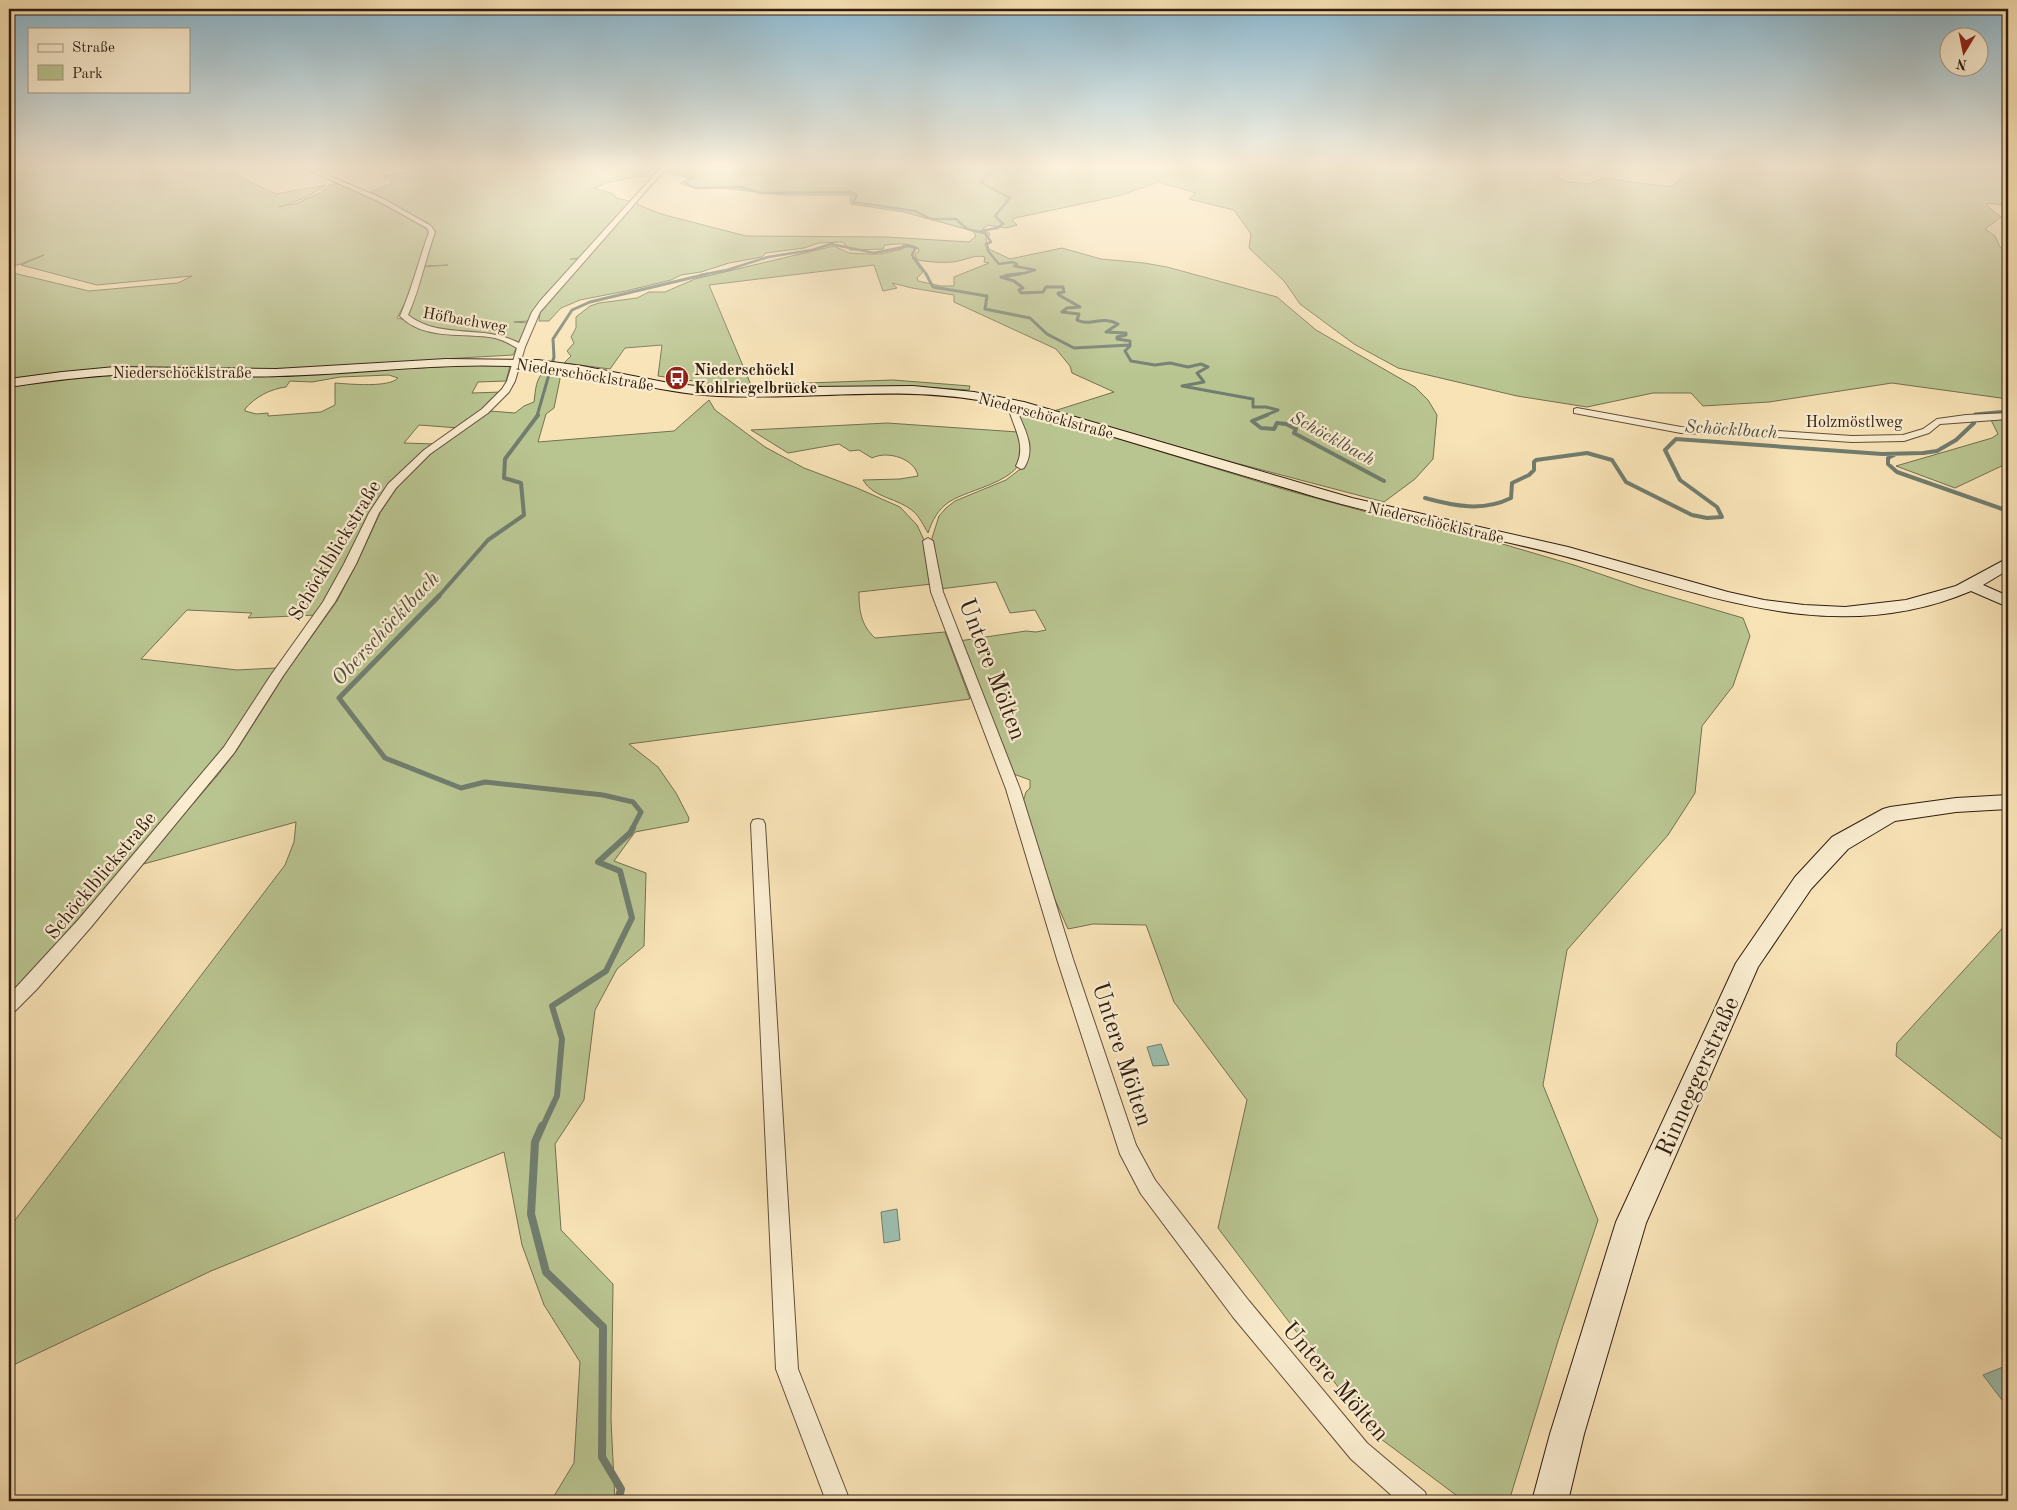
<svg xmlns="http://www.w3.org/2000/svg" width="2017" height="1510" font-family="'Old Standard TT',serif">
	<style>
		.green { fill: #b9c591; stroke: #747050; fill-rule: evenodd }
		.water { fill: #9dbeae; stroke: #717d6f }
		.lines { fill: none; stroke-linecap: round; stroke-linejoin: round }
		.stream-far5 { stroke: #717d6f; stroke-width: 2.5 }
		.stream-far4 { stroke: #717d6f; stroke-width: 3 }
		.stream-far3 { stroke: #717d6f; stroke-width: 4 }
		.stream-far2 { stroke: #717d6f; stroke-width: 5 }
		.stream-far1 { stroke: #717d6f; stroke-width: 6 }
		.stream { stroke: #717d6f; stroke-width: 8 }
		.street-casing { stroke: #624e3a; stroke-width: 2 }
		.secondary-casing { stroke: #301c10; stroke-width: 2 }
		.street { fill: #faedd0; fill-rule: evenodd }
		.secondary { fill: #faedd0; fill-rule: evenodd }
		.labels { text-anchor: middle; stroke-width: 4.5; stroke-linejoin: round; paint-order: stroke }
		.far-street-label { font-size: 16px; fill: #301c10; stroke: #faedd0 }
		.far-poi-label { font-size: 16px; font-weight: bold; fill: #301c10; stroke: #faedd0; text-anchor: start }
		.far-water-label { font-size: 18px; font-style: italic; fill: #514d3f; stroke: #faedd0 }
		.street-label { font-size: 20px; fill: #301c10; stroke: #faedd0 }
		.water-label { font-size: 21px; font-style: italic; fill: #514d3f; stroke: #faedd0 }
		.near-street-label { font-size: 24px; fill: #301c10; stroke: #faedd0 }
	</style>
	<rect width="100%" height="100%" fill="#f8e3b6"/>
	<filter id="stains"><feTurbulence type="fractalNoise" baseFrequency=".004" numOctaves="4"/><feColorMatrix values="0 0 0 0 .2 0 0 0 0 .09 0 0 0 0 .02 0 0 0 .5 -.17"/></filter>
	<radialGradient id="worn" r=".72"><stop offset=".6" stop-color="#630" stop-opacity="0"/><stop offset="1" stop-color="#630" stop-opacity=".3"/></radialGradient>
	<path class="green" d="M9,165H238L240,167L233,169L244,179L276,194L326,185L305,198L279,207L298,203L320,193L329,185L338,183L366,194L417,221L429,232L407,299L397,318L409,321L408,313L423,267L448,265L424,266L436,231L428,223L371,192L392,183V181L383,176L453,165H666L650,176H638L606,183L594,188L614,194L616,198L630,201L579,258L570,259H578L528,321L514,322L528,323L513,355L442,359L439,364L465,363L510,366L506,381L478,382L472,393L502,392L493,402L459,428L419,425L404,443L435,444L405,469L317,615L248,618L252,613L187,610L141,659L237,670L276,668L223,751L163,822L9,998V272L89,291L178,283L192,276L97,285L21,265L44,255L18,265H9ZM389,375L398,378C389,388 349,384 335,383V405L321,412L268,416V413L256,414L245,411V409C255,397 270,389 286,387L290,381L312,382L340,377Z
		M697,165H1539L1532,167L1568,182L1580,183L1589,184L1603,178L1670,187L1687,175L1696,165H2008V206L1988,203L1987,206L2001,217L1985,229L1995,236L2000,247L2008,252V255H2006L2008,258V399L1892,383L1769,402L1703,406L1691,393H1653L1587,407L1517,396L1398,368L1354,344L1300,304L1284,281L1249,248L1251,234L1234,210L1189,199L1196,193L1159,182L1118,196L1015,218L1012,220L1017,225L1006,228L988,225L983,229L990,234L986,240L989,249L1010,259L1062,248L1101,259L1144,263L1167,267L1277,297L1316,330L1415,387L1428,400L1437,415L1433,459L1415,479L1384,502L1232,462L1054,411L1114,392L1072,373L1070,366L1056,349L954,302V295L912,288L892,283L897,288L883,291L874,265L709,285L751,385L893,380L970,386L969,390L905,386L742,388L658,376L662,345L625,348L610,369L564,363L571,356L567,351L574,343L571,337L576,328V317L590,306L599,303L637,298L649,292H665L695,279L834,246L849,253L868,254H880L903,249V245L916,247L912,253L913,259L923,272L917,278L918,281L941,286H954V277L989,263L984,262L985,257C974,254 964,261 953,262C941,263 929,262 917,260L915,254L918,252L919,249C910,242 895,244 885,245L883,249L850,250L842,242L819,243L804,248L766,253L762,257L729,263L701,272L681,275L671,280L626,291L580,300L561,308L549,321H539L540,313L636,202L639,205L661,214L746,236L887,237L969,242L976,236L973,231L904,212L851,204L850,200L852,195H784L722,188H694L680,183L688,179L687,177L664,174L670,168Z
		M546,369L564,371L561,374L554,408L546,414L538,442L674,431L709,400L715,410L765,447L804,468L857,488L900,507L917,525L924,540L932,584L859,592C859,611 861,625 875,638L945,632L970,699L629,744L658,767L676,793L689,818L688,822L635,832L614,861L646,873L644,946L617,969L595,1010L584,1100L555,1144L561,1230L613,1284L611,1420L615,1501H551L574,1463L580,1362L544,1305L522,1245L504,1152L211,1271L9,1367V1228L285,865L294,842L296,822L140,865L217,776L237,750L285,674L337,601L357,563L380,513L398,486L432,453L490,411L515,413L524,406L534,402C536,388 535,380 546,369Z
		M1024,410L1286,490L1400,521L1506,545L1574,565L1641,588L1743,618L1750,636L1733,686L1702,726L1695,793L1668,835L1567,950L1543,1085L1598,1220L1558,1341L1509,1501H1464L1373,1433L1218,1228L1247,1100L1174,1002L1146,925L1093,924L1068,929L1045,877L1023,802L1026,792L1030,788V780L1011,773L959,641L1026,631L1036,632L1046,630L1035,610L1010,613L996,582L940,589L932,538L939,516L946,508L955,501L1006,480L1023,467L1017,418L1018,411Z
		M2008,418V463L1955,488L1896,466L1992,438L1998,434L1991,420Z
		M887,423L1018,432C1019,437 1023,445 1023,451C1023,482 970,488 949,502C938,509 932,521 928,533C924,526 919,516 913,511C898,498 873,498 863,480L900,479L918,476C915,459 888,450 872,458L859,450L850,451L839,444L788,453L751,430Z
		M2008,922V1144L1896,1056L1897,1043Z"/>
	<path class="water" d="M1161,1044L1169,1065L1153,1066L1147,1047Z
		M897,1209L900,1240L884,1243L881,1212Z
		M2008,1365V1408L1983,1375Z"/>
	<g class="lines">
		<path class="stream-far5" d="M615,165L622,167L649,166L694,177L684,182L696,188L741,187L761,193L851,192L857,195L853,202L915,211L931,219H956C969,232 968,229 985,233L991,242L986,244L988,251L999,264L1013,262L1017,264L1014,266L1035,270L1025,273L1006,275
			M981,231L997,228L1003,224L995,216L1010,198L980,182L996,170L998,165
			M701,275L727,270L768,257L812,250L831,244L874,253L908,246L916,248L912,255L927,275"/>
		<path class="stream-far4" d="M926,274L933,287L987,296L985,309L1030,318L1047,334L1074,348L1130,345
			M1020,274L1001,277L1014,281L1023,288L1019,290L1021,293L1043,292L1046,287H1063L1064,292L1058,293L1059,295L1080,307L1067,308L1062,312L1079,314L1077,320C1090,327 1101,315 1118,324L1106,332L1126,333V335L1117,337V339L1130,341V345
			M1130,346L1125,351L1131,361L1155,365L1170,363L1188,367L1201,364L1208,367L1197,373L1204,382L1182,386L1253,399V407H1266L1278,410L1264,416
			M537,416L554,357L553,339L572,310L590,302L707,274
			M1975,416V414L2008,411"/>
		<path class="stream-far3" d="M1267,415L1252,421L1261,428L1274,429L1277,423L1286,424L1296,429L1294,433L1384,481
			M1894,455L1888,458V464L1897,472L2008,511
			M1425,498C1454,506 1483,512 1511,498L1512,483L1529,475L1534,470V462L1536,460L1587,453L1612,460L1626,482L1692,515L1707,518L1722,517L1717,507L1680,480L1665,450L1676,439L1882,454L1923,453L1937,451L1956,440L1974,423L1975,415
			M438,597L488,540L524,515L521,483L504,478L505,459L538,415"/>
		<path class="stream-far2" d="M439,596L339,698L385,758L461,788L485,782L603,795L633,802L641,812L632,829"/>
		<path class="stream-far1" d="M542,1128L557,1096L562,1039L552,1006L606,971L632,918L620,871L598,862L630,833L633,828"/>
		<path class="stream" d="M542,1126L535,1142L531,1214L546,1272L603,1327L602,1457L621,1489L618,1501"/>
		<g class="street-casing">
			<path id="street" d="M297,165H304L384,199L431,226L435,232C425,260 420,288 408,315C440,340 484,324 519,343L532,312L540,301L656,173L666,165H672L660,175L540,312L525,347L515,381L509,392L488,413L430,454L396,488L379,513L356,564L335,602L283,676L234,753L91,927L37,989L15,1011L9,1013V995L79,919L224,747L271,675L323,602L344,564L369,513L388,484L424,450L482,409L502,389L507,381L517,348C510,344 503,340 495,338C464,332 424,341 400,316C412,289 419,260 429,232L427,228L380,202Z
				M1019,402L1023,405L1018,413C1026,432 1036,449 1024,468L1021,469L1016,466C1026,447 1016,432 1010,413L1016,403Z
				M1577,408L1681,427L1748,429L1852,436L1903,435L1923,429L1937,419L1966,415L2008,413V419L1940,424L1929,433L1904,441L1852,442L1748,435L1681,433L1574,413V409Z
				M928,538L933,541L943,592L1020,789L1073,959L1136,1145L1155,1180L1249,1301L1367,1443L1425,1492L1428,1501H1398L1351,1459L1233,1317L1141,1194L1120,1154L1057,959L1006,789L931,592L923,541Z
				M758,819L763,820L765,824L798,1369L850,1501H826L776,1369L751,824L753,820Z"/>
		</g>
		<g class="secondary-casing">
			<path id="secondary" d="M446,359L538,360L582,366L669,383L714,388L913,386L974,392L1024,402L1352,498L1568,547L1728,592L1764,600L1804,605L1845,607L1906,600L1956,586L2008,558V570L1983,585L2008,596V607L1971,591C1830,651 1697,590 1560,555C1479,534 1396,520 1316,497C1249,477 1181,457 1114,437C1069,424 1024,408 978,400C892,386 805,400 718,396C658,393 600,373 539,368C452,360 366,374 279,376C235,378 192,374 148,374C101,374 55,380 9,387V379L62,372L115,367L276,369Z
				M2008,795V809L1956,812L1895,821L1848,849L1811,889L1758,967L1646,1223L1584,1434L1568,1501H1532L1550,1434L1616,1222L1736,963L1795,877L1832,837L1883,809L1890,807L1956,798Z"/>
		</g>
		<use href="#street" class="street"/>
		<use href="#secondary" class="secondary"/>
	</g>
	<linearGradient id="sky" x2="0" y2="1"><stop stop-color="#8ab8d1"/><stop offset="0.44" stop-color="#fcf2de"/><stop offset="1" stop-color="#fcf2de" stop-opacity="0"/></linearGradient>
	<rect width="2017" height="376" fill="url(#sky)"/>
	<defs>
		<g id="bus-disc" transform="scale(1.25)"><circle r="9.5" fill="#8f2418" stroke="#faedd0"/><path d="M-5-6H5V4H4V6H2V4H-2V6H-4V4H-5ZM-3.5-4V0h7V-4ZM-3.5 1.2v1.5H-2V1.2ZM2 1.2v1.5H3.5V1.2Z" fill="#fff"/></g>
	</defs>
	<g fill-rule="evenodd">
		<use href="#bus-disc" x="677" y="378"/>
	</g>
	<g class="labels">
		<g class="far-street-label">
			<text transform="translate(465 319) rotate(10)" y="6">Höfbachweg</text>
			<text x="182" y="378">Niederschöcklstraße</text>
			<text transform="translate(585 374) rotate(9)" y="6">Niederschöcklstraße</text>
			<text transform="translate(1046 415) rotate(15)" y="6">Niederschöcklstraße</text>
			<text x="1854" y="427">Holzmöstlweg</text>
			<text transform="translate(1436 522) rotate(13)" y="6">Niederschöcklstraße</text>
		</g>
		<g class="far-poi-label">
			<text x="694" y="375">Niederschöckl<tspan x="694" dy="18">Kohlriegelbrücke</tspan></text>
		</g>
		<g class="far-water-label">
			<text transform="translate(1731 429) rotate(4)" y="6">Schöcklbach</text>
			<text transform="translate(1333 438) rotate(29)" y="6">Schöcklbach</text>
		</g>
		<g class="street-label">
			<text transform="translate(334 550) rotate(-59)" y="7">Schöcklblickstraße</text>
			<text transform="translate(100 875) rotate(-50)" y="7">Schöcklblickstraße</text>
		</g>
		<g class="water-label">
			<text transform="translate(385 628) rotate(-47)" y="7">Oberschöcklbach</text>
		</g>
		<g class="near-street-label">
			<text transform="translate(993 669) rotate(69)" y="8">Untere Mölten</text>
			<text transform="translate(1123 1054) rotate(72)" y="8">Untere Mölten</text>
			<text transform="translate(1697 1076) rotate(-66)" y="8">Rinneggerstraße</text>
			<text transform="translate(1336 1381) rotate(49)" y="8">Untere Mölten</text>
		</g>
	</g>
	<rect width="2017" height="1510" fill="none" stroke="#f8e3b6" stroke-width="30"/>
	<rect x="10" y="10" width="1997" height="1490" fill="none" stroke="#301c10" stroke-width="2.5"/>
	<rect x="15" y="15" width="1987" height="1480" fill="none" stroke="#301c10"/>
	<rect x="28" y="28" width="162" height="65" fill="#faedd0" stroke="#a99983"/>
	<rect x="38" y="44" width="25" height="8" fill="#faedd0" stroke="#a99983"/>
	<text x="72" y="52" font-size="15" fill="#301c10">Straße</text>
	<rect x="38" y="65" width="25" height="15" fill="#b9c591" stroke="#a99983"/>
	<text x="72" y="78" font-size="15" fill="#301c10">Park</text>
	<g transform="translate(1964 52) rotate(190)"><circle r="24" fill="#faedd0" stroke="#a99983"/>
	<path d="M0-4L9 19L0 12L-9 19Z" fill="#8f2418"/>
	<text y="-8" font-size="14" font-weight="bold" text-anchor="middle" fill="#301c10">N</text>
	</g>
	<rect width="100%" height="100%" filter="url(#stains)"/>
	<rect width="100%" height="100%" fill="url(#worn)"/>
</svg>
